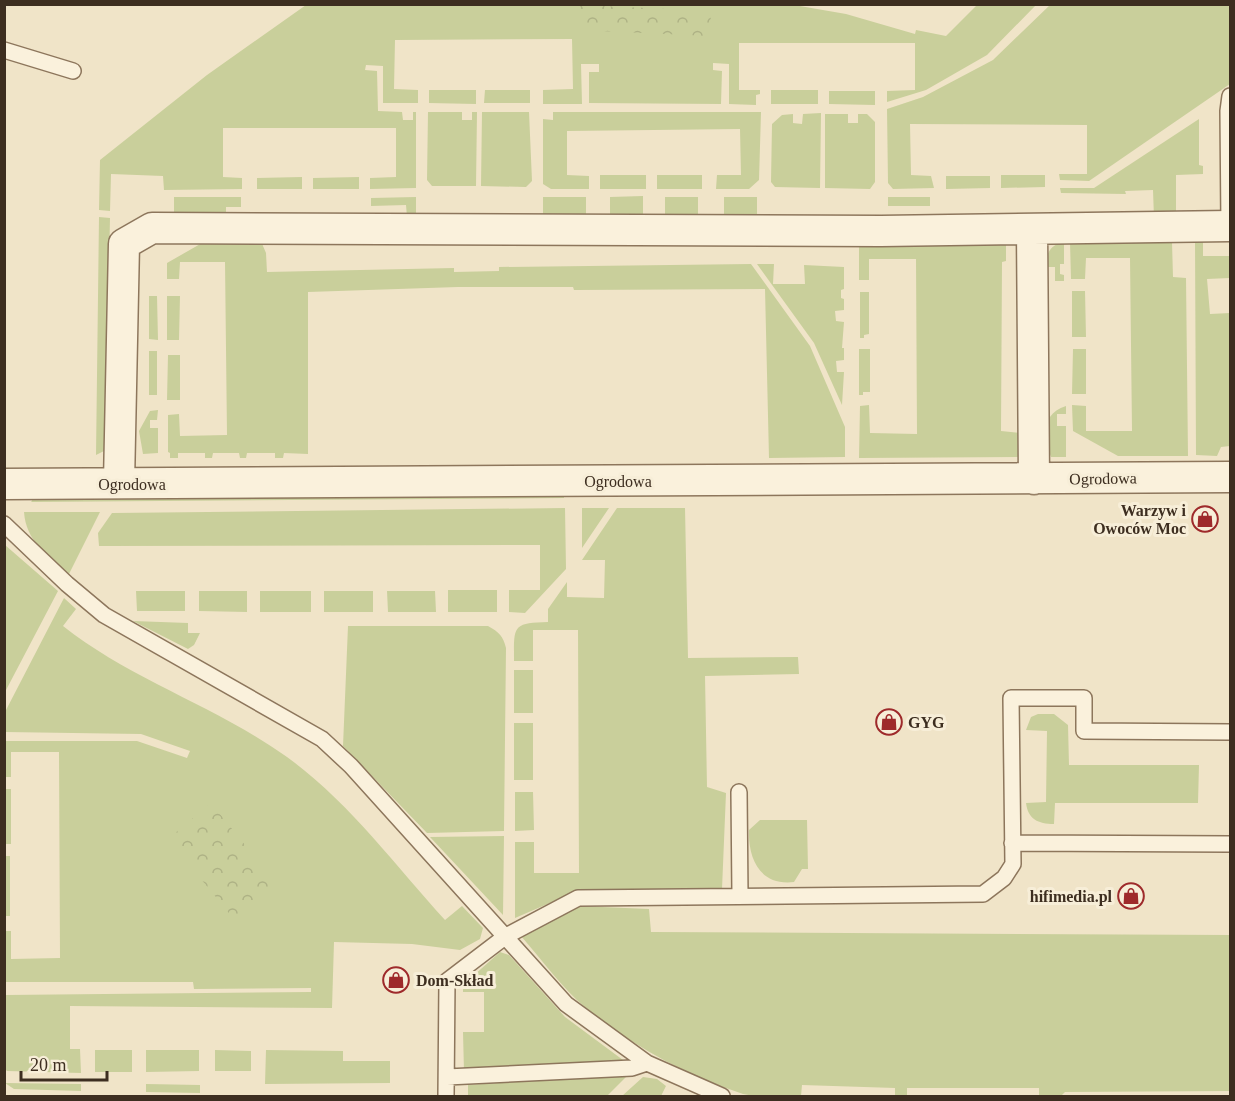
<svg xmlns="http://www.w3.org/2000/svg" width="1235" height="1101" font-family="'Times New Roman',serif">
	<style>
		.grass { fill: #c9cf9b }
		.forest { fill: url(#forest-crowns) }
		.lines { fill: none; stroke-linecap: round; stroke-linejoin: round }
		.lane-casing { stroke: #8d765c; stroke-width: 18 }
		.street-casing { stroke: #8d765c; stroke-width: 33 }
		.lane { stroke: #faf1dc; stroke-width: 15 }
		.street { stroke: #faf1dc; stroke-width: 30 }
		.labels { text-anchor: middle; stroke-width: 6; stroke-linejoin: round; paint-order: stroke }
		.street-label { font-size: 16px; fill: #3d2e20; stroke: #f7eed8 }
		.poi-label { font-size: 16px; font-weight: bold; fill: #3d2e20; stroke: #f7eed8; text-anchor: end }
	</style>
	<defs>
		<pattern id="forest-crowns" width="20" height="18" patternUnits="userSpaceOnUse" patternTransform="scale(1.5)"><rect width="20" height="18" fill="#c9cf9b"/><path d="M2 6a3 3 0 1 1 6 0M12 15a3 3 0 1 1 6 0" fill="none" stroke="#aeb285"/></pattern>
	</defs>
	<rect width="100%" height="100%" fill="#f0e4c8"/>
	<path class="grass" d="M1051,4L1230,5V84L1089,181L1060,180L1059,174H1087V125L910,124L911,175L931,176L934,188L893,189L888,183L887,109L923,97L993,60Z
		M306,5H794L846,14L915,34L916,30L946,36L977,5H1036L987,55L926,90L887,102V91L915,90V43H739V90H760V94L756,95V105L729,104V64L713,63V70L722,71L721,104L589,103V72H599V64H581L582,104H543V90L573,89L572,39L395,40L394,89L418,90V103H383V66L366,65L365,70L377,71L378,111L402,112L403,120H413V112H416V188L370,189V178L396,177V128H223V177L242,178V189L164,190L163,176L111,174L110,211L99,210L100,160L207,75Z
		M429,90H476V104L429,103Z
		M485,90H530V103H484Z
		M771,90H818V104H771Z
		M829,91H875V105L829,104Z
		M428,112H462V120H472V112H477L476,186H432L427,180Z
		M482,112H529L532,181L526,187L481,186Z
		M553,112H761L759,180L749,189H716L717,175H741L740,129L567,131V175L589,176V189H551L543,184V119L553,120Z
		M821,113L820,188L775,187L771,182L772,124L782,115L793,114V123L802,124L803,114Z
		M825,114H848V123H858V114H867L875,122V182L870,189L825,188Z
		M1199,119V165L1203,166V174L1176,175V218H1154L1153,190L1125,191L1126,194L1061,193L1060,188H1094Z
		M600,175H646V189H600Z
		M657,175H702V189H657Z
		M1001,175H1045V187L1001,188Z
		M946,176H990V188L946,189Z
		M302,177V189H257V178Z
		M359,177V189H313V178Z
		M643,196V215H610V197Z
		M174,197H241V207H226V219L174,218Z
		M416,197V218L407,217L406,205L371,206V198Z
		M543,197H586V215H543Z
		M665,197H698V215H665Z
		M724,197H757V215H724Z
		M888,197H930V206H888Z
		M99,217L110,218L105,445L104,451L96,455Z
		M260,239L266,253L267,272L454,268V272L499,271V267L751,264L810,346L845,427V457L769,458L765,289L574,290L573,287H458L308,292V454L284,453L283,458H275V453H247L246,458H240L239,453H213L212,458H205V453H178V458H170V453L168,452V415L179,414L180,436L227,435L225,262H180L179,279H167V263L202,243Z
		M1195,240H1203V256H1230V278L1207,279L1210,314L1230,313V446L1221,447L1217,456L1196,455Z
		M1064,242V264H1060V274L1064,275V281H1055V267H1047L1045,262C1049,250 1051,245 1064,242Z
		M1070,242H1172L1173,277L1186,278L1188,456H1118L1073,431L1072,405L1086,406V431H1132L1130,258H1086L1085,279H1071Z
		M859,244H1006V261L1002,262L1001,431L1020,433L1021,457L859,458L860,406L869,405L870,433L917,434L916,259H869V280H859Z
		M757,264H774L773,284H805L804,265L844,267V289L841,290V298L844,299V310L835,311L836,321L844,322L842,348H844V360L836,361L837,372H844L842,405L814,343Z
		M1072,291H1085L1086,337H1072Z
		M860,292H869V334L864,335V338H860Z
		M149,296H157L158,340L149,339Z
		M167,296H180L179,340H167Z
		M859,349H870V392H863V395H859Z
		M1073,349H1086V394H1072Z
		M149,351H157V395H149Z
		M168,355H180V400H167Z
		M1066,406V414H1057V426H1066V457H1051C1043,436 1041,414 1066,406Z
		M158,410L157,420H150V428H158V453L143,454L139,431L150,411Z
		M564,493V498L31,502L34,497Z
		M565,508L566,569L525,613L509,612V590H540V545L99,546L98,533L112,513Z
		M582,508H609L582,548Z
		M617,508H685L688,658L798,657L799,674L705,676L707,787L726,793L722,889L658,895L573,893L515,918V842H534V873H579L578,630H533V661H514C514,626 512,623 548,622V609L567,582V597L604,598L605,560H582Z
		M24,512H100L69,574C47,555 26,541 24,512Z
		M5,545L58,591L5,692Z
		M448,590H497V612H448Z
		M136,591H185V611H137Z
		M199,591H247V612L199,611Z
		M260,591H311V612H260Z
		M324,591H373V612H324Z
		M387,591H435L436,612H388Z
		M64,598L76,609L63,626C131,680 216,706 287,757C348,801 395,865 445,920L462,906L483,928L480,939L460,950L412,944L334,942L332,1008L70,1006V1049H80L81,1073L7,1071L5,1069V995L311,992V988L194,989L193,982H5V931H11V959L60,958L59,752H11V777H5V741H137L187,758L190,751L141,734L5,732V712Z
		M133,621L188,623V633H200L194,645L188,649Z
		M348,626H488C499,632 503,636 506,648L504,831L427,833L343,746Z
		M514,670H533V713H514Z
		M1038,714H1054L1068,725L1069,765H1199L1198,803H1055L1054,824C1038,824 1028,819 1026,803L1046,802L1047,731L1026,730L1031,717Z
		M514,723H533V780H514Z
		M5,789H11V844H5Z
		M515,792H533L534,830L515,831Z
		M760,820H807L808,869H802L794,882C760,886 748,859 749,830Z
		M504,836L503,915L430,837Z
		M5,856H10V916H5Z
		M578,906L649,909L651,932L1230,935V1091L1065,1092L1061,1096H1039V1088H907V1096H895V1088L802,1085L801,1096H754L743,1094C686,1075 632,1046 586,1008C562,988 542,960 521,936Z
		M500,952L509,955L565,1017L627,1063L464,1072L463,1032H484V992H463V985Z
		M95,1050H132V1072H95Z
		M146,1050H199V1071L146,1072Z
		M215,1050L251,1051V1071H215Z
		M266,1050L343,1051V1061H390V1083L265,1084Z
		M629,1074L607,1096H468V1085Z
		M643,1077L657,1079L666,1086L661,1096H622Z
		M5,1083L81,1084V1091L14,1089Z
		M146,1084L200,1085V1093L146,1092Z"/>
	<path class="forest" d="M580,5L711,11L710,36L578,30Z
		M211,803L276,883L233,918L168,839Z"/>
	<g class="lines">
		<g class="lane-casing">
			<path id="lane" d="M4,50L73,71
				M1229,226L1228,111L1230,96
				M4,524L67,584L104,615L322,739L351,766L566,1004L647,1063L722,1096
				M739,792L740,896
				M1012,843L1230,844
				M447,1077L632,1068L647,1063
				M446,1096L447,981L506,936L578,898L983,894L1004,878L1013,864L1011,698H1084V731L1230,732"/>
		</g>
		<g class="street-casing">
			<path id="street" d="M1032,230L1034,479
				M119,483L124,244L152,228L881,231L1230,226
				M4,484L1230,477"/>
		</g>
		<use href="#lane" class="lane"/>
		<use href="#street" class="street"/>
	</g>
	<defs>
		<g id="shop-ring" transform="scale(1.35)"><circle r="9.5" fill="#f7eed8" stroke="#9e2a2b" stroke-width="1.5"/><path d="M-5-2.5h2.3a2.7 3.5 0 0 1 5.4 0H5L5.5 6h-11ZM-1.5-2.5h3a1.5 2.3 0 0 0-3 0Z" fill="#9e2a2b"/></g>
	</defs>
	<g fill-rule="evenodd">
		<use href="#shop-ring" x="1205" y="519"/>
		<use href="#shop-ring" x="889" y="722"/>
		<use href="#shop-ring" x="1131" y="896"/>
		<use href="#shop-ring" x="396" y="980"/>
	</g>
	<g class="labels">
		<g class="street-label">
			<text transform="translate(1103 478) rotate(-1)" y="6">Ogrodowa</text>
			<text x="618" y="487">Ogrodowa</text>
			<text x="132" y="490">Ogrodowa</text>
		</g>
		<g class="poi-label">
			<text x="1186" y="516">Warzyw i<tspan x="1186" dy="18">Owoców Moc</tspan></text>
			<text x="908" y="728" text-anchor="start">GYG</text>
			<text x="1112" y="902">hifimedia.pl</text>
			<text x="416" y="986" text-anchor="start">Dom-Skład</text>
		</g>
	</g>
	<rect width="1235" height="1101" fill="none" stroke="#3d2e20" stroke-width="12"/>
	<path d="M21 1071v9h86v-9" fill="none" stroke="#3d2e20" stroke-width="3"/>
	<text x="30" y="1071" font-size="18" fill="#3d2e20" stroke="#f7eed8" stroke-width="4.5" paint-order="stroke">20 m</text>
</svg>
